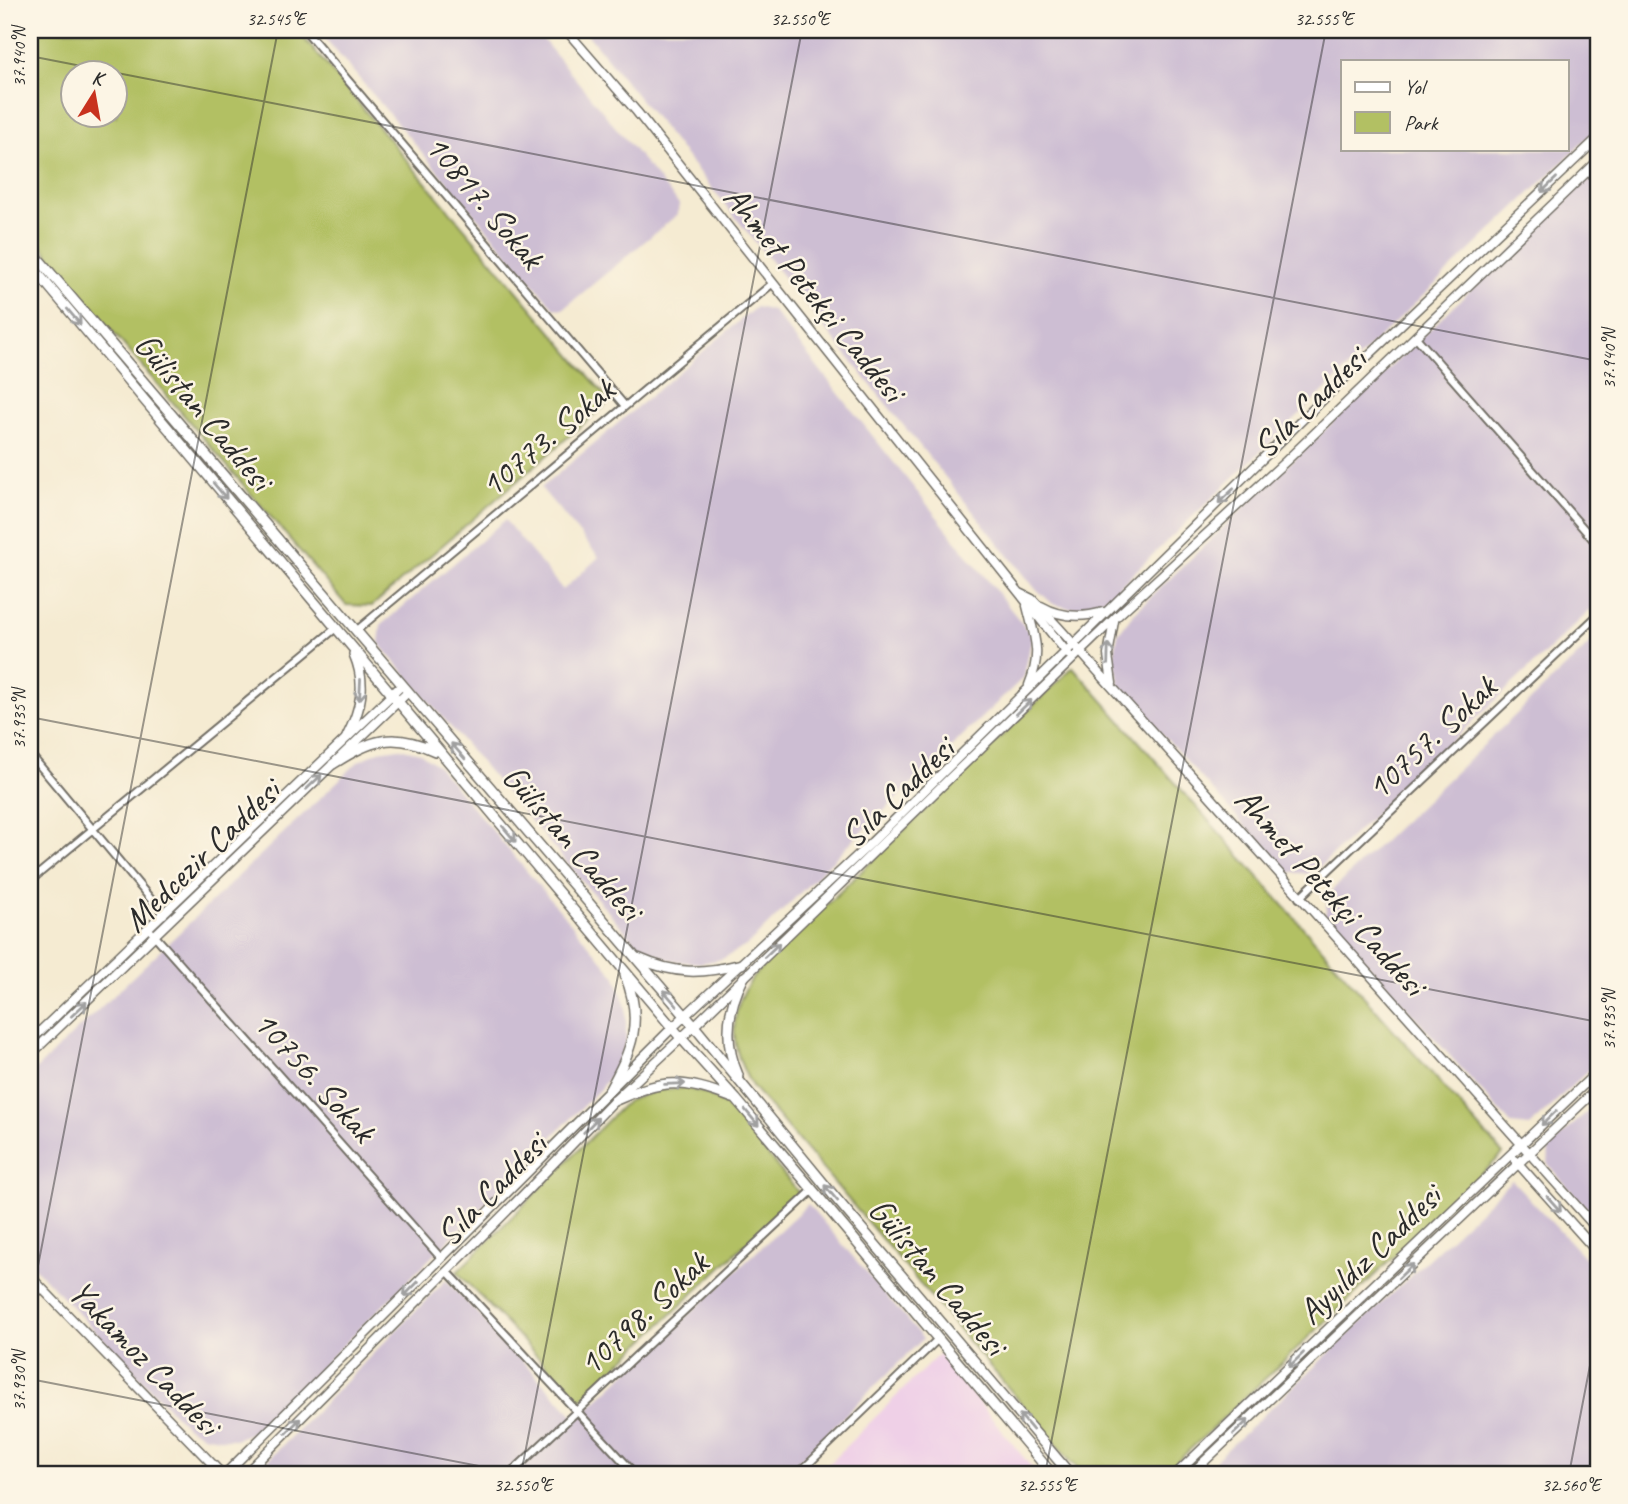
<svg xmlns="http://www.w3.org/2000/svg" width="1628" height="1504" font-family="Caveat,sans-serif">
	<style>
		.built { fill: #efd0e7 }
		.industrial { fill: #cdbed3; fill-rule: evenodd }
		.green { fill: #b2c063; stroke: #6e7647; stroke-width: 2; fill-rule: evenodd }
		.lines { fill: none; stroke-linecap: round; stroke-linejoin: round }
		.minor-casing { stroke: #726e65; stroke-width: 10 }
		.tertiary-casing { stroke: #726e65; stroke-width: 11 }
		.secondary-casing { stroke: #726e65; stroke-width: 12 }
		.minor { stroke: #fff; stroke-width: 6 }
		.tertiary { stroke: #fff; stroke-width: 8 }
		.secondary { stroke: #fff; stroke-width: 9 }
		.oneway { stroke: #a0a0a0 }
		.ticks { fill: none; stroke: #2b2b2b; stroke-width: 2; stroke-opacity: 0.45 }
		.labels { text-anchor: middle; stroke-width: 5; stroke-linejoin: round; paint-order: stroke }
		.street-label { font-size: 35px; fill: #2b2b2b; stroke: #fcf5e5 }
		.neatline { fill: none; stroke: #2b2b2b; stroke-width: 2.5 }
		.ticks-label { font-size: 18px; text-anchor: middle; fill: #2b2b2b }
	</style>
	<rect width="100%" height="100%" fill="#fcf5e5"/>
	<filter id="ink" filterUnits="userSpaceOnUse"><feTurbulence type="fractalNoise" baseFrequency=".0143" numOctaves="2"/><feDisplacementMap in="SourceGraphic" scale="14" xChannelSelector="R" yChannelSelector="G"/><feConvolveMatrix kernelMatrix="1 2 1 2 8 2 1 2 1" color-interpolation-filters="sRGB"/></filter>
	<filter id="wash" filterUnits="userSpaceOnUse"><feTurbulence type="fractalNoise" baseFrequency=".00686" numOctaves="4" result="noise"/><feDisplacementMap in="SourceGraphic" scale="28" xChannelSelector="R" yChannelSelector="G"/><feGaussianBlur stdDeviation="1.57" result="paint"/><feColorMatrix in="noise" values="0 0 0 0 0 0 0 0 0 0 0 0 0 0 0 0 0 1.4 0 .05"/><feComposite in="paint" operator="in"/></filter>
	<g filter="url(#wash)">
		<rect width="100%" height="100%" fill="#f5ebd2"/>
		<path class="built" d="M939,1353L1037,1474H818L939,1354Z"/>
		<path class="industrial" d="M318,30H535L679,204L678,214L563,309L554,308Z
			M584,30H1598V128L1115,591L1098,603L1079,608H1069L1053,604L1034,587ZM1567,61V149H1343V61Z
			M1598,168V603L1312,874L1286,872L1120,687L1114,656L1118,634L1132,615Z
			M756,307L773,311L1032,636L1024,677L846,847L759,934L746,946L722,959L701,963L682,962L662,958L635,943L379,643L381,625L505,520L563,590L599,557L541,488Z
			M1598,636V1061L1530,1126L1511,1124L1325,916L1328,894Z
			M399,748L420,753L437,765L616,977L626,1007V1042L616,1067L600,1089L269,1419L253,1432L235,1439H224L203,1435L186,1426L30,1263V1075L359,761L379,751Z
			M1598,1101V1221L1548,1165L1549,1148Z
			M1512,1180L1598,1272V1474H1201Z
			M808,1204L923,1339L785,1474H254L446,1280L577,1419Z"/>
		<path class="green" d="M30,30H297L610,401L372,606L346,605L64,275L30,230ZM74,74H116V116H74Z
			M1073,667L1503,1154L1164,1474H1085L1072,1463L752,1086C728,1046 727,1008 758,971Z
			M684,1088L704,1093L726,1105L799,1193L580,1401L457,1272L627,1101L658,1090Z"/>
	</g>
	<g filter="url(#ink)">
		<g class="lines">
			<g class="minor-casing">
				<path id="minor" d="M305,30L625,406
					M1416,337L1598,545
					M356,631L773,283
					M30,754L164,915
					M30,881L336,628
					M1299,898L1598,615
					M148,928L441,1258
					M447,1271L635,1474
					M510,1474L812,1191
					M798,1474L937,1340"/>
			</g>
			<g class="tertiary-casing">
				<path id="tertiary" d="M566,30L637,112L1068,654
					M1020,593L1032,599L1059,628C1239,828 1419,1029 1598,1230
					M1027,606C1035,638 1042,654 1029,685
					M1041,606C1060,617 1082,618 1103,612
					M1112,683L1108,655L1114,621
					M30,1041L402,685
					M30,1055L408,692
					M1515,1160L1598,1253
					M30,1276L222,1474
					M225,1474L673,1027L872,842L1353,370L1598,138
					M245,1474L523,1195L614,1101L694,1026L1114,619L1286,461L1598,161
					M1176,1474L1598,1071
					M1191,1474L1598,1088"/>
			</g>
			<g class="secondary-casing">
				<path id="secondary" d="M30,249L694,1026L834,1196L1070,1474
					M30,264L681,1038L736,1099L1052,1474
					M347,737C361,709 367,684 354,654
					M333,764C371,740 392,731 435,751
					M638,958C676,975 702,974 742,964
					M738,1075C723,1041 727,1009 744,977
					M609,1091C632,1049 644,1022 625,975
					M614,1101C665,1078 681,1079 733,1098"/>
			</g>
			<use href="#minor" class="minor"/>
			<use href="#tertiary" class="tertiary"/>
			<use href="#secondary" class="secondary"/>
		</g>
		<defs><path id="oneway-shaft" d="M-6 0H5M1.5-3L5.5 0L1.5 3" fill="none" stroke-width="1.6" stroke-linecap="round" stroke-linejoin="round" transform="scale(1.75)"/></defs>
		<g class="oneway">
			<use href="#oneway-shaft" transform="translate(1549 185) rotate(136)"/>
			<use href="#oneway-shaft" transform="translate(74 317) rotate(50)"/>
			<use href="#oneway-shaft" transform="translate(220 491) rotate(50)"/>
			<use href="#oneway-shaft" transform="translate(1226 496) rotate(137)"/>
			<use href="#oneway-shaft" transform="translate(1108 654) rotate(-88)"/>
			<use href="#oneway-shaft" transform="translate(360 690) rotate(93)"/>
			<use href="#oneway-shaft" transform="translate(1024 707) rotate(-44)"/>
			<use href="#oneway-shaft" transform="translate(458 751) rotate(-131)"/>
			<use href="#oneway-shaft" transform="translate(314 782) rotate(-44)"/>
			<use href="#oneway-shaft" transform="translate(509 834) rotate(50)"/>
			<use href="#oneway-shaft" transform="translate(772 950) rotate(-44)"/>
			<use href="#oneway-shaft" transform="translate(670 998) rotate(-131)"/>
			<use href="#oneway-shaft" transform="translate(79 1009) rotate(-43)"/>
			<use href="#oneway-shaft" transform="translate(675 1084) rotate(-2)"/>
			<use href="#oneway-shaft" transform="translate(752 1118) rotate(50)"/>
			<use href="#oneway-shaft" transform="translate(1549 1118) rotate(136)"/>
			<use href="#oneway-shaft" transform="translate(591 1125) rotate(-46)"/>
			<use href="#oneway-shaft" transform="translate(831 1193) rotate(-130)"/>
			<use href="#oneway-shaft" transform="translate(1554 1204) rotate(48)"/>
			<use href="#oneway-shaft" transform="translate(1406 1271) rotate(-44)"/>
			<use href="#oneway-shaft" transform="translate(411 1289) rotate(135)"/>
			<use href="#oneway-shaft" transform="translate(1296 1360) rotate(136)"/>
			<use href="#oneway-shaft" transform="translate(1026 1422) rotate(-130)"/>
			<use href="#oneway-shaft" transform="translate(293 1426) rotate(-45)"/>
			<use href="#oneway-shaft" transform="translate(1241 1427) rotate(-44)"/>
		</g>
	</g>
	<path class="ticks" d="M30,56L1598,361M30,717L1598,1022M30,1307L278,30M30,1379L520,1474M521,1474L802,30M1045,1474L1326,30M1569,1474L1598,1324"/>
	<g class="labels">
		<g class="street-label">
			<text transform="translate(485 201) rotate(50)" y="12">10817. Sokak</text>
			<text transform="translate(815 293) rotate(51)" y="12">Ahmet Petekçi Caddesi</text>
			<text transform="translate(1309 402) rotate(-44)" y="12">Sıla Caddesi</text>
			<text transform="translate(204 411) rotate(50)" y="12">Gülistan Caddesi</text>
			<text transform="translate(547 437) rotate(-40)" y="12">10773. Sokak</text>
			<text transform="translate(1431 737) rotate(-43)" y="12">10757. Sokak</text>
			<text transform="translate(897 792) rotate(-44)" y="12">Sıla Caddesi</text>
			<text transform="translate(573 842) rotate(49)" y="12">Gülistan Caddesi</text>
			<text transform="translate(201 855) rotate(-44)" y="12">Medcezir Caddesi</text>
			<text transform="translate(1331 891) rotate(48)" y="12">Ahmet Petekçi Caddesi</text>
			<text transform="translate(315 1076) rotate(48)" y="12">10756. Sokak</text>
			<text transform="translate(491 1189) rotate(-46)" y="12">Sıla Caddesi</text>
			<text transform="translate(1369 1254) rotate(-44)" y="12">Ayyıldız Caddesi</text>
			<text transform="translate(938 1276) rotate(50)" y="12">Gülistan Caddesi</text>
			<text transform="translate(643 1313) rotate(-43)" y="12">10798. Sokak</text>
			<text transform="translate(145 1357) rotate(46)" y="12">Yakamoz Caddesi</text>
		</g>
	</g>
	<rect width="1628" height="1504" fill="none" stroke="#fcf5e5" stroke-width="77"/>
	<rect x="1341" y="60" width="228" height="91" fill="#fcf5e5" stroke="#a8a49b" stroke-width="2"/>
	<rect x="1355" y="82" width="35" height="10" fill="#ffffff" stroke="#a8a49b" stroke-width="2"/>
	<text x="1404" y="94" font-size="21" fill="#2b2b2b">Yol</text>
	<rect x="1355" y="112" width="35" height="21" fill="#b2c063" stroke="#a8a49b" stroke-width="2"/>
	<text x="1404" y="130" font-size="21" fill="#2b2b2b">Park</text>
	<g transform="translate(94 94) rotate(11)"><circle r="33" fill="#fcf5e5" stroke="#a8a49b" stroke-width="2"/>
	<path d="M0-5L12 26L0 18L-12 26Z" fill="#c8321e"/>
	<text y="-10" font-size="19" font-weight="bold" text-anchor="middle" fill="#2b2b2b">K</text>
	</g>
	<rect x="38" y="38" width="1552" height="1428" class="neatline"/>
	<g class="ticks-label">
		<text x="276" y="25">32.545°E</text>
		<text x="800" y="25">32.550°E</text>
		<text x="1324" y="25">32.555°E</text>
		<text transform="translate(19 57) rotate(-90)" y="6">37.940°N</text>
		<text transform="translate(1609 359) rotate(-90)" y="6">37.940°N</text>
		<text transform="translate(19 719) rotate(-90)" y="6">37.935°N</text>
		<text transform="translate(1609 1020) rotate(-90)" y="6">37.935°N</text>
		<text transform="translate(19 1381) rotate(-90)" y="6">37.930°N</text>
		<text x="523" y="1491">32.550°E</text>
		<text x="1047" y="1491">32.555°E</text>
		<text x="1571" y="1491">32.560°E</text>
	</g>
</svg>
